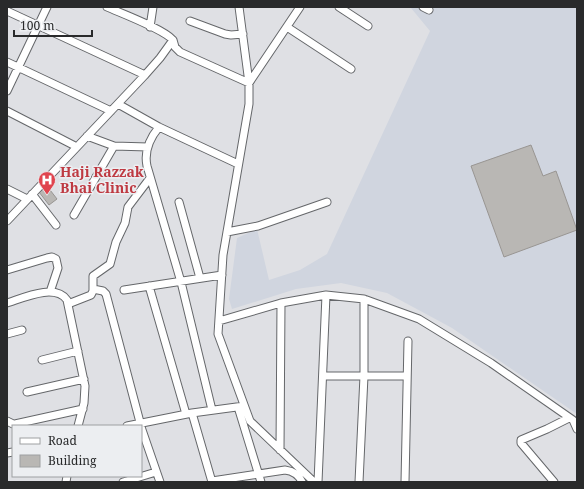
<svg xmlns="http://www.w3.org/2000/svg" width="584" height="489" font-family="'Noto Serif',serif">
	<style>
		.built { fill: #d0d5df }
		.building { fill: #b9b7b4; stroke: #989592 }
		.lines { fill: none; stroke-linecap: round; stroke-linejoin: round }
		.minor-casing { stroke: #65676a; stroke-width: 9 }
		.minor { stroke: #fff; stroke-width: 7 }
		.labels { text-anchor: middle; stroke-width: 3; stroke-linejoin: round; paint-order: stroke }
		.health-label { font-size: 14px; font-weight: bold; fill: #be3a42; stroke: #eceef1; text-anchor: start }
	</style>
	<rect width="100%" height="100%" fill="#dfe0e4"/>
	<path class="built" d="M412,7H577V414L452,328L387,293L341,283L296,289L232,309L229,299L237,238L257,229L269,280L300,270L327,254L430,31L411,8Z"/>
	<path class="building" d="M531,145L543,176L556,171L577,230L504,257L471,166Z
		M47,186L57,199L49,205L39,192Z"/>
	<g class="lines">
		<g class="minor-casing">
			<path id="minor" d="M239,7L249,83V104L223,255L218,334L250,421L314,482
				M339,7L368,26
				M423,7L429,10
				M7,11L145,75
				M190,21L225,34L231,35L243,34
				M150,27L153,7
				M287,27L351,69
				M173,40L175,47L180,52L249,83L300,7
				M7,62L111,111
				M7,91L47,7
				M118,104L159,127L238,164
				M7,111L77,147
				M159,127C150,138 144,152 147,166L181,282L212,410
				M87,136L114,146L148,147
				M7,189L27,199
				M32,194L56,225
				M179,202L200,278
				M74,215L114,146
				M7,221L145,75L160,58L173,40C163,29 123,14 107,7
				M227,232L258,226L327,202
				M7,270L47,258L52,257L56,259L58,268L50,292
				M149,286L186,414
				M93,289L103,291L106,294L141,426
				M124,290L222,275
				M7,303C23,298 55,283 67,300L85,386L84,403L78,426
				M68,304L91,295L93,291V276L110,264L116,242L125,223L128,207L150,178
				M219,321L281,303L326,295L364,299L419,319L491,363L573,420L577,429
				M7,334L22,330
				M42,360L78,351
				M323,376H407
				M27,392L84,379
				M238,407L261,482
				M192,413L212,482
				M7,421L13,424H15L83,409
				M127,426L192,413L244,406
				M141,427L160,482
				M280,450L281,303
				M7,453L13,452
				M212,481L285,470C293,471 299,475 302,482
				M66,482L67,476
				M123,482L156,472
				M318,482L326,295
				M359,482L364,376V299
				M405,482L408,341
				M554,482L521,443V440L547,429L569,418"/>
		</g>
		<use href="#minor" class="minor"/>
	</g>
	<defs>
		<g id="hospital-pin" transform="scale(0.9)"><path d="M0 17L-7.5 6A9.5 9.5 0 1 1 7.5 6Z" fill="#e0444e" stroke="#eceef1"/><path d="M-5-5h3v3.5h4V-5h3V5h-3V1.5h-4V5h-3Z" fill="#fff"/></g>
	</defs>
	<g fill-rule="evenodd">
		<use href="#hospital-pin" x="47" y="180"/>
	</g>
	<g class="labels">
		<g class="health-label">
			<text x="60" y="177">Haji Razzak<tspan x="60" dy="16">Bhai Clinic</tspan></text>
		</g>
	</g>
	<rect width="584" height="489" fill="none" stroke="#292a2b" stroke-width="16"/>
	<rect x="12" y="425" width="130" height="52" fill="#eceef1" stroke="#9ea0a2"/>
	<rect x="20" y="438" width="20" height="6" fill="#ffffff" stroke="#9ea0a2"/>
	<text x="48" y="445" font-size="12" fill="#292a2b">Road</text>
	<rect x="20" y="455" width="20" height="12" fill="#b9b7b4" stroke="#9ea0a2"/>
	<text x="48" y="465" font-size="12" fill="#292a2b">Building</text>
	<path d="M14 30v6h78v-6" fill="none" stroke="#292a2b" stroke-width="2"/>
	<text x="20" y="30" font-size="12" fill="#292a2b" stroke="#eceef1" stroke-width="3" paint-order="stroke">100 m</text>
</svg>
